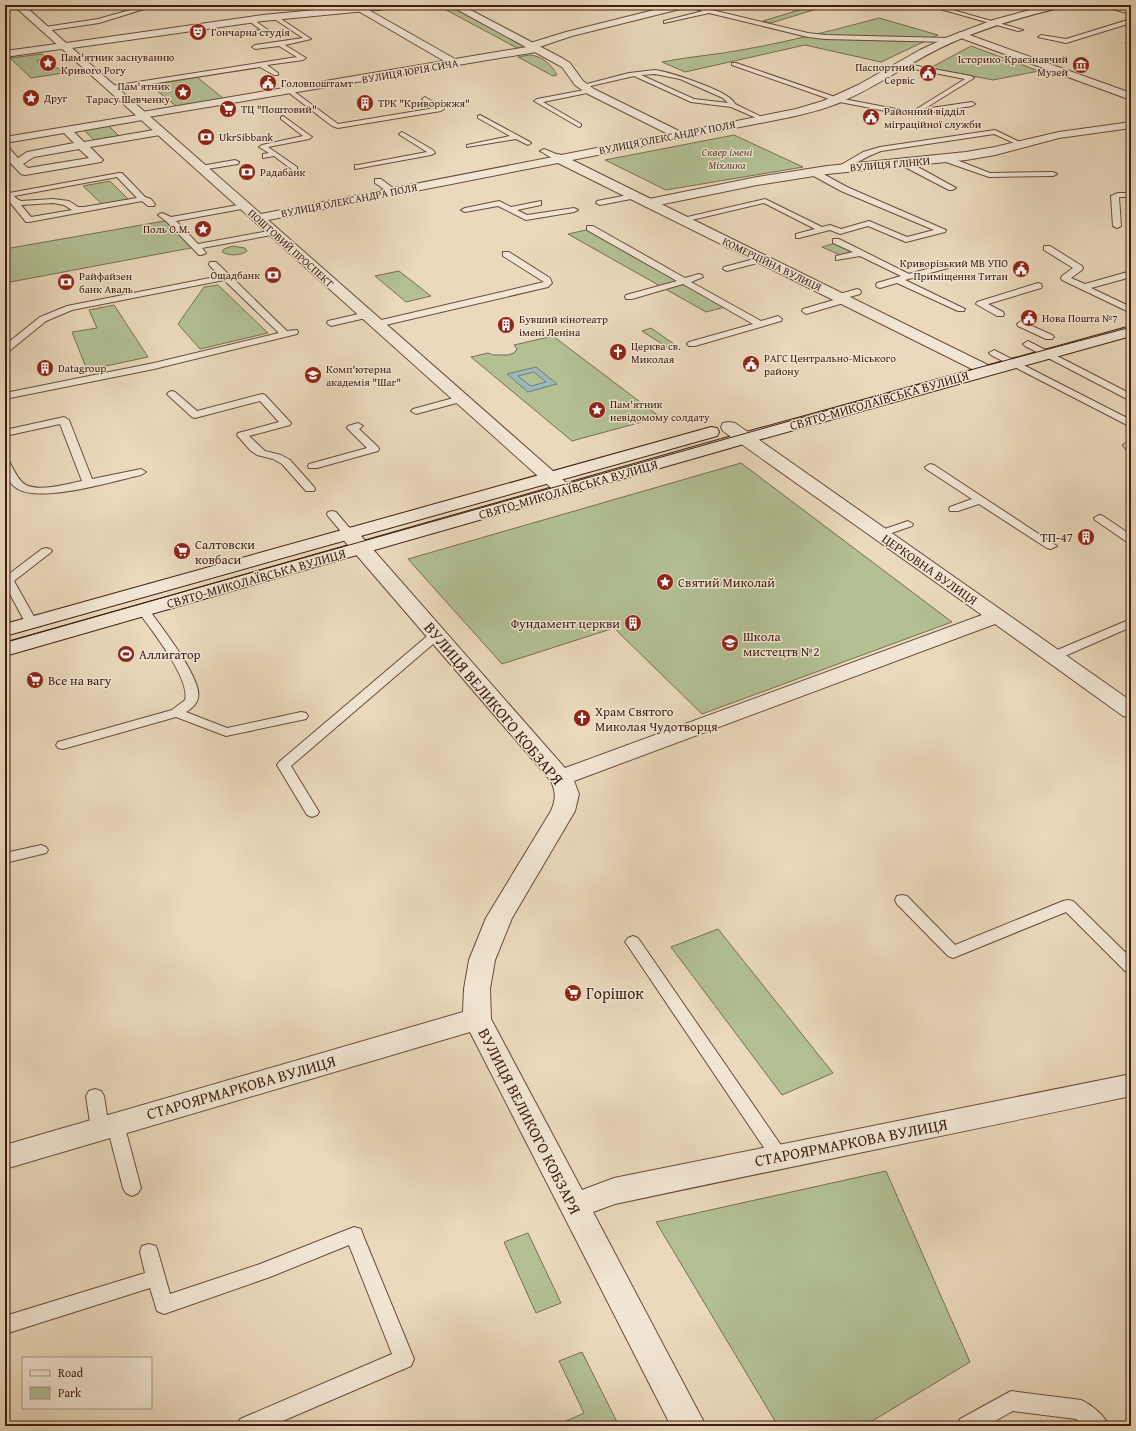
<svg xmlns="http://www.w3.org/2000/svg" width="1136" height="1431" font-family="'Gentium Book Plus',serif">
	<style>
		.green { fill: #b2c094; stroke: #796e52 }
		.water { fill: #99b9b7; stroke: #757b74; fill-rule: evenodd }
		.lines { fill: none; stroke-linecap: round; stroke-linejoin: round }
		.service-casing { stroke: #6a4c3b; stroke-width: 2 }
		.pedestrian-casing { stroke: #6a4c3b; stroke-width: 2 }
		.minor-casing { stroke: #6a4c3b; stroke-width: 2 }
		.tertiary-casing { stroke: #6a4c3b; stroke-width: 2 }
		.secondary-casing { stroke: #401d10; stroke-width: 2 }
		.service { fill: #f1e6d3; fill-rule: evenodd }
		.pedestrian { fill: #f1e6d3; fill-rule: evenodd }
		.minor { fill: #f1e6d3; fill-rule: evenodd }
		.tertiary { fill: #f1e6d3; fill-rule: evenodd }
		.secondary { fill: #f1e6d3; fill-rule: evenodd }
		.tram { stroke: #401d10; stroke-width: 1 }
		.labels { text-anchor: middle; stroke-width: 3; stroke-linejoin: round; paint-order: stroke }
		.far-poi-label { font-size: 11px; fill: #401d10; stroke: #f1e6d3; text-anchor: start }
		.far-street-label { font-size: 11px; fill: #401d10; stroke: #f1e6d3 }
		.far-park-label { font-size: 11px; font-style: italic; fill: #5c4631; stroke: #f1e6d3 }
		.street-label { font-size: 13px; fill: #401d10; stroke: #f1e6d3 }
		.poi-label { font-size: 13px; fill: #401d10; stroke: #f1e6d3; text-anchor: start }
		.near-street-label { font-size: 16px; fill: #401d10; stroke: #f1e6d3 }
		.near-poi-label { font-size: 16px; fill: #401d10; stroke: #f1e6d3; text-anchor: start }
	</style>
	<rect width="100%" height="100%" fill="#ead9bc"/>
	<filter id="stains"><feTurbulence type="fractalNoise" baseFrequency=".005" numOctaves="4"/><feColorMatrix values="0 0 0 0 .2 0 0 0 0 .09 0 0 0 0 .02 0 0 0 .5 -.17"/></filter>
	<radialGradient id="worn" r=".72"><stop offset=".6" stop-color="#630" stop-opacity="0"/><stop offset="1" stop-color="#630" stop-opacity=".3"/></radialGradient>
	<path class="green" d="M437,5H448L526,47L517,48Z
		M812,6L820,8L771,23L763,21Z
		M879,18L938,35L881,62L805,45L685,72L662,62C682,58 702,56 723,53C775,45 827,32 879,18Z
		M971,46L1039,71L993,80L930,68Z
		M42,54L46,57L37,61C41,69 50,68 58,68L63,73L31,78L10,58Z
		M529,55C541,55 552,65 557,75L553,76L518,57Z
		M197,77L224,99L176,106L150,85Z
		M109,126L119,136L94,140L84,130Z
		M734,135L803,167L666,190L605,160Z
		M110,181L129,200L103,205L83,186Z
		M170,220L196,247L5,283V249Z
		M586,230L725,307L706,312L568,234Z
		M835,243L853,252L840,255L822,247Z
		M233,246L245,248L247,251C241,256 230,256 222,252L224,249Z
		M399,271L431,296L406,302L375,276Z
		M218,285L268,333L200,349L178,324L204,287Z
		M114,305L148,357L87,370L72,332L97,328L89,310Z
		M651,328L677,346L668,348L642,331Z
		M553,336L660,417L572,441L471,357L488,353L493,355H508L514,353L517,349L514,345Z
		M741,463L952,622L702,714L614,628L502,664L408,559Z
		M718,929L833,1073L782,1095L671,947Z
		M886,1171L970,1362L864,1426H778L656,1222Z
		M528,1233L561,1303L536,1313L504,1242Z
		M582,1352L619,1426H555L584,1413L559,1361Z"/>
	<path class="water" d="M536,367L557,384L528,392L507,374ZM534,372L546,382L531,386L518,376Z"/>
	<g class="lines">
		<g class="service-casing">
			<path id="service" d="M148,5H157L99,23L45,31L42,29L45,27L98,19Z
				M681,5H691L808,33L825,35L949,38L952,40L949,42L825,39L808,37L709,13L664,23V21L703,11Z
				M926,5H935L1023,30L1018,31Z
				M1097,5H1107L1131,10V14Z
				M275,15L311,39L285,45L306,58L303,60L267,65L278,73V75H274L260,67L112,90L109,88L112,86L297,57L279,46L255,49L252,47L255,45L303,38L273,18V16Z
				M251,18L268,30V32L236,36V34L261,30L249,21L248,20Z
				M1131,19V23L1066,43L1038,37L1041,35L1066,39Z
				M1129,41L1131,42V46L1126,43Z
				M732,63H736L838,98L901,110H915L965,79L899,66V64L901,63L971,76L974,78L924,109L972,102L975,104L972,106L918,114H901L835,101L732,65Z
				M655,70C669,72 731,91 735,104L766,119L761,120L731,107L691,102L634,76L582,88L579,86L629,73ZM655,74L680,79L723,98L728,103L694,99L641,75Z
				M590,89L592,90V92L543,102L581,124V126L579,127L534,101L537,99Z
				M288,90H292L338,124L435,108L423,100L422,99L425,97L444,109L441,111L338,128L332,126L288,92Z
				M480,115L530,142L531,143L528,145L516,139L467,147V145L510,136L478,118V116Z
				M283,116L312,137L309,139L268,147L297,167V171H294L274,156L263,158V154L269,153L259,147L262,145L303,136L281,119V117Z
				M995,130L1026,145L1021,146L994,134L881,151L869,156L841,171H835L834,169L863,152L880,147Z
				M402,132L433,150L435,153L431,155L355,169V165H358L427,152L400,135L399,134Z
				M544,149L561,156L562,158L561,160H555L542,152L540,151Z
				M943,157H949L990,173L1053,172L1057,174L1053,176L989,177L943,161Z
				M235,160L239,162L238,164L201,170L197,168L201,166Z
				M901,161H907L956,188L952,190H949L901,165Z
				M810,170H816L847,187L946,230L945,232L906,242L868,226L840,234L830,230L799,238H796V234L815,229L764,203L683,222L679,220L683,218L765,199L822,227L830,225L841,229L869,221L907,237L934,230L841,191L810,174Z
				M119,173H122L145,197L151,199L155,204L154,206H148L142,201L29,222H26L5,196V192L9,193ZM117,177L137,198L84,207H78L69,201L53,199L21,201L17,199L14,196ZM53,203L64,205L72,210L31,217L21,205Z
				M375,179H381L397,191L393,193H390L375,183Z
				M1118,193H1131V197H1119L1121,226L1117,228L1113,226L1111,196Z
				M633,194L637,196L636,198L600,205L596,203L597,201Z
				M499,201L511,207L541,201V205L517,210L527,215L574,208L578,210L574,212L526,220L498,206L465,212L461,210L465,208Z
				M244,204L248,206L247,208L176,221L198,244L274,230H277V234L202,248L206,253L202,255H199L167,222L158,215L162,213L171,217Z
				M587,226H593L685,278L699,274L702,275L703,277L691,282L761,321L778,316L782,319L781,321L695,346H689L687,344L689,342L753,324L683,284L632,299H626L625,297L626,295L677,281L587,230Z
				M833,239H839L909,274L945,264H948L949,266L948,268L905,280L965,309L964,311H958L897,283L880,288L877,287L876,285L877,283L901,276L860,256L836,260V256L853,252L833,243Z
				M1044,246H1050L1082,266L1083,268L1082,270L1071,278L1085,284L1131,271V277L1091,288L1131,307V313L1062,280L1061,278L1062,276L1073,268L1044,250Z
				M503,252H509L550,278L552,283L548,287L377,327L373,324L377,321L544,282L503,256Z
				M762,257L766,259L765,261L727,271L723,269L724,267Z
				M210,262H216L287,331L297,330L298,332L297,334L154,369L5,399V393L154,363L279,333L224,280L72,310L46,321L8,352L5,353V345L40,317L67,306L220,276L210,266L209,264Z
				M1038,283L1041,284L1042,286L1041,288L988,304L1003,312L1004,314L1003,316H997L976,304L977,302Z
				M857,289L860,290L861,292L860,294L846,298L848,300L847,302L806,314L802,311L803,309L837,299L835,297L836,295Z
				M367,312L370,313L371,315L370,317L331,326L327,323L328,321Z
				M1021,321L1052,335L1054,337L1052,339H1046L1018,326L1017,324Z
				M1028,341L1131,394V401L1025,346L1023,344Z
				M994,350L1131,420V427L991,355L989,353Z
				M172,391L175,392L197,411L262,394L265,395L291,423L290,425L249,436L265,451L281,455L290,460L314,487L315,489L314,491H306L282,464L273,459L257,455L250,450L237,435L238,433L279,422L260,401L195,418L192,417L169,396L167,394L169,392Z
				M461,396L464,397L466,399L464,401L416,414L411,411L413,409Z
				M64,417L69,420L92,479L141,469L146,472L141,475C114,481 41,503 18,489C7,483 5,471 5,460L9,461C13,468 16,476 22,482C33,494 67,484 82,481L60,424L5,436V430Z
				M358,423L363,426L359,429L378,447L379,449L378,451L317,468H309L308,466L309,464L367,448L347,428L348,426Z
				M1131,440V452L1127,451L1123,445Z
				M930,464L934,465L1057,546L1051,549L1047,548L979,504L958,511H950L949,509L950,507L972,499L926,469L925,467Z
				M332,511L336,512L352,531L354,533L352,535H344L328,516L327,514L328,512Z
				M1099,515L1103,516L1131,535V543L1127,542L1095,520L1094,518Z
				M908,521L913,524L912,526L880,537L874,534L876,532Z
				M46,548L50,549L52,551L50,553L14,581L37,622L35,625H27L25,622L5,585V577L42,549Z
				M143,606L147,607C159,624 203,679 198,698C197,704 191,709 186,712L227,728L301,712L306,713L308,716L306,719L226,736L176,717L63,749L58,748L56,745L58,742L172,710L185,700C191,679 150,628 137,610L139,607Z
				M1131,619V627L1058,659H1050L1048,656L1050,653Z
				M436,631L440,632L442,635L440,638L291,766L319,812L317,815L312,817L307,815L277,765L279,762L432,632Z
				M41,845L46,847L48,850L46,853L5,863V853Z
				M902,895L907,896L955,945L1063,901L1068,900L1073,901L1131,958V973L1125,971L1066,912L958,956L953,958L948,956L897,904L895,900L897,896Z
				M633,936L638,938L785,1151L788,1156L785,1161L779,1163L773,1161L628,946L625,942L628,938Z
				M95,1089L101,1091L104,1096L108,1122L109,1119L115,1117L121,1119L124,1124L141,1188L138,1193L132,1196L126,1193L123,1188L108,1130L106,1134L100,1136L94,1134L91,1129L86,1096L89,1091Z
				M354,1227L361,1229L363,1235L414,1359L411,1366L271,1426H237L240,1419L392,1354L349,1245L270,1277L164,1314L157,1311L150,1288L5,1334V1316L145,1273L140,1252L142,1246L149,1244L156,1246L158,1252L170,1294L260,1264Z
				M1011,1391L1081,1400C1092,1405 1104,1415 1109,1426H1084L1076,1419L1013,1411L986,1426H957L960,1419Z"/>
		</g>
		<g class="pedestrian-casing">
			<path id="pedestrian" d="M144,114L149,117L148,119L74,132L84,142L160,129L165,132L160,135L90,147L103,160L101,162L25,175L21,174L5,157V147L9,148L18,158L27,152L74,143L64,133L5,143V137ZM79,149L89,158L28,168L23,164L34,157Z"/>
		</g>
		<g class="minor-casing">
			<path id="minor" d="M348,5H360L455,59L527,47V44L566,32L674,5H690L688,7L572,36L539,47L541,49L536,52L142,118L138,117L136,115L138,113L142,112L444,61Z
				M961,32L1131,93V100L958,37L956,35L958,33Z
				M64,43L69,46L68,48L5,57V51Z
				M1131,122V128L1059,138L995,155L966,160L827,174L757,185L649,207L644,206L643,203L644,200L649,199L757,177L827,166L966,152L995,147L1059,132Z
				M729,422L735,423L1131,701V718L1123,716L995,624L574,781L579,794L575,811L512,918L495,960L490,989L491,1019L582,1190L614,1178L1131,1074V1096C959,1133 787,1167 615,1204L593,1212L706,1426H671L470,1032L5,1169V1145L463,1012L464,989L469,960L486,918L551,811C556,799 556,792 551,781L341,537L339,533L341,529L348,527L355,529L565,768L982,615L723,431L721,427L723,423Z"/>
		</g>
		<g class="tertiary-casing">
			<path id="tertiary" d="M13,5H24L66,43L263,15L367,5H401L396,8L263,21L72,48L261,214L553,157L558,154L561,155L668,134L586,93L575,85L562,67L449,5H461L562,58L570,63L583,81L594,89L681,132L796,109L823,101L858,85L920,50L948,37L993,20L1041,7L1048,5H1065L1063,7C1021,17 979,29 940,48C906,65 876,87 841,102C823,110 804,114 786,118L572,160L992,367L994,370L992,373L986,375L980,373L558,163L268,220L570,486L573,490L570,494L564,495L558,494Z"/>
		</g>
		<g class="secondary-casing">
			<path id="secondary" d="M1131,326V336L751,442L5,656V643L739,434Z
				M711,427L717,428L719,432L717,436L5,636V624Z"/>
		</g>
		<use href="#service" class="service"/>
		<use href="#pedestrian" class="pedestrian"/>
		<use href="#minor" class="minor"/>
		<use href="#tertiary" class="tertiary"/>
		<use href="#secondary" class="secondary"/>
		<path class="tram" d="M5,642L981,367L1131,327"/>
	</g>
	<defs>
		<g id="theatre-disc" transform="scale(0.9)"><circle r="9.5" fill="#8f2418" stroke="#f1e6d3"/><path d="M-5-5.5Q0-4 5-5.5V0Q5 5 0 6Q-5 5-5 0ZM-3.3-2.5H-1v1.5H-3.3ZM1-2.5H3.3v1.5H1ZM-2.8 1Q0 5.5 2.8 1Z" fill="#fff"/></g>
		<g id="sight-disc" transform="scale(0.9)"><circle r="9.5" fill="#8f2418" stroke="#f1e6d3"/><path d="M0-6L1.8-2.2L6-1.7L2.9 1.2L3.7 5.4L0 3.3L-3.7 5.4L-2.9 1.2L-6-1.7L-1.8-2.2Z" fill="#fff"/></g>
		<g id="museum-disc" transform="scale(0.9)"><circle r="9.5" fill="#8f2418" stroke="#f1e6d3"/><path d="M0-6L6-3V-2H-6V-3ZM-5-1h2V3h-2ZM-1-1h2V3h-2ZM3-1h2V3H3ZM-6 4H6V6H-6Z" fill="#fff"/></g>
		<g id="civic-disc" transform="scale(0.9)"><circle r="9.5" fill="#8f2418" stroke="#f1e6d3"/><path d="M-.6-6.5H3V-4.5H.6V-3L4-1V1h2V6H-6V1h2V-1L-.6-3ZM-1.2 2.5V6h2.4V2.5Z" fill="#fff"/></g>
		<g id="building-disc" transform="scale(0.9)"><circle r="9.5" fill="#8f2418" stroke="#f1e6d3"/><path d="M-4-6H4V6H1V3H-1V6H-4ZM-2.5-4.3h1.7v1.8h-1.7ZM.8-4.3h1.7v1.8H.8ZM-2.5-1h1.7V.8h-1.7ZM.8-1h1.7V.8H.8Z" fill="#fff"/></g>
		<g id="supermarket-disc" transform="scale(0.9)"><circle r="9.5" fill="#8f2418" stroke="#f1e6d3"/><path d="M-6-5.5h2.5l.6 2H6L4.5 2H-2.5L-4.4-4H-6ZM-1.5 3.2a1.3 1.3 0 1 0 .1 0ZM3 3.2a1.3 1.3 0 1 0 .1 0Z" fill="#fff"/></g>
		<g id="bank-disc" transform="scale(0.9)"><circle r="9.5" fill="#8f2418" stroke="#f1e6d3"/><path d="M-6-4H6V4H-6ZM0-2.3a2.3 2.3 0 1 0 0 4.6a2.3 2.3 0 1 0 0-4.6Z" fill="#fff"/></g>
		<g id="church-disc" transform="scale(0.9)"><circle r="9.5" fill="#8f2418" stroke="#f1e6d3"/><path d="M-1.2-6h2.4v3.5h3.3v2.4h-3.3V6h-2.4V-.1h-3.3v-2.4h3.3Z" fill="#fff"/></g>
		<g id="school-disc" transform="scale(0.9)"><circle r="9.5" fill="#8f2418" stroke="#f1e6d3"/><path d="M0-5L7-2L0 1L-7-2ZM-4 1L0 2.5L4 1V4Q0 6-4 4Z" fill="#fff"/></g>
		<g id="stadium-disc" transform="scale(0.9)"><circle r="9.5" fill="#8f2418" stroke="#f1e6d3"/><path d="M0-5a6.5 5 0 1 0 0 10a6.5 5 0 1 0 0-10ZM-3.5-1.8h7v3.6h-7Z" fill="#fff"/></g>
	</defs>
	<g fill-rule="evenodd">
		<use href="#theatre-disc" x="198" y="32"/>
		<use href="#sight-disc" x="48" y="63"/>
		<use href="#museum-disc" x="1081" y="65"/>
		<use href="#civic-disc" x="928" y="73"/>
		<use href="#civic-disc" x="268" y="83"/>
		<use href="#sight-disc" x="183" y="92"/>
		<use href="#sight-disc" x="31" y="98"/>
		<use href="#building-disc" x="365" y="103"/>
		<use href="#supermarket-disc" x="228" y="109"/>
		<use href="#civic-disc" x="871" y="117"/>
		<use href="#bank-disc" x="206" y="137"/>
		<use href="#bank-disc" x="247" y="172"/>
		<use href="#sight-disc" x="203" y="229"/>
		<use href="#civic-disc" x="1021" y="269"/>
		<use href="#bank-disc" x="273" y="275"/>
		<use href="#bank-disc" x="66" y="282"/>
		<use href="#civic-disc" x="1029" y="318"/>
		<use href="#building-disc" x="506" y="325"/>
		<use href="#church-disc" x="618" y="352"/>
		<use href="#civic-disc" x="751" y="364"/>
		<use href="#building-disc" x="45" y="368"/>
		<use href="#school-disc" x="313" y="375"/>
		<use href="#sight-disc" x="597" y="410"/>
		<use href="#building-disc" x="1086" y="537"/>
		<use href="#supermarket-disc" x="182" y="551"/>
		<use href="#sight-disc" x="665" y="582"/>
		<use href="#building-disc" x="633" y="623"/>
		<use href="#school-disc" x="730" y="643"/>
		<use href="#stadium-disc" x="126" y="654"/>
		<use href="#supermarket-disc" x="35" y="680"/>
		<use href="#church-disc" x="582" y="718"/>
		<use href="#supermarket-disc" x="573" y="993"/>
	</g>
	<g class="labels">
		<g class="far-poi-label">
			<text x="211" y="36">Гончарна студія</text>
			<text x="61" y="61">Пам'ятник заснуванню<tspan x="61" dy="13">Кривого Рогу</tspan></text>
			<text x="1068" y="63" text-anchor="end">Історико-Краєзнавчий<tspan x="1068" dy="13">Музей</tspan></text>
			<text x="915" y="71" text-anchor="end">Паспортний<tspan x="915" dy="13">Сервіс</tspan></text>
			<text x="281" y="87">Головпоштамт</text>
			<text x="170" y="90" text-anchor="end">Пам'ятник<tspan x="170" dy="13">Тарасу Шевченку</tspan></text>
			<text x="44" y="102">Друг</text>
			<text x="378" y="107">ТРК "Криворіжжя"</text>
			<text x="241" y="113">ТЦ "Поштовий"</text>
			<text x="884" y="115">Районний вiддiл<tspan x="884" dy="13">мiграцiйної служби</tspan></text>
			<text x="219" y="141">UkrSibbank</text>
			<text x="260" y="176">Радабанк</text>
			<text x="190" y="233" text-anchor="end">Поль О.М.</text>
			<text x="1008" y="267" text-anchor="end">Криворізький МВ УПО<tspan x="1008" dy="13">Приміщення Титан</tspan></text>
			<text x="260" y="279" text-anchor="end">Ощадбанк</text>
			<text x="79" y="280">Райфайзен<tspan x="79" dy="13">банк Аваль</tspan></text>
			<text x="1042" y="322">Нова Пошта №7</text>
			<text x="519" y="323">Бувший кінотеатр<tspan x="519" dy="13">імені Леніна</tspan></text>
			<text x="631" y="350">Церква св.<tspan x="631" dy="13">Миколая</tspan></text>
			<text x="764" y="362">РАГС Центрально-Міського<tspan x="764" dy="13">району</tspan></text>
			<text x="58" y="372">Datagroup</text>
			<text x="326" y="373">Комп'ютерна<tspan x="326" dy="13">академія "Шаг"</tspan></text>
			<text x="610" y="408">Пам'ятник<tspan x="610" dy="13">невідомому солдату</tspan></text>
		</g>
		<g class="far-street-label">
			<text transform="translate(410 71) rotate(-10)" y="4">ВУЛИЦЯ ЮРІЯ СИЧА</text>
			<text transform="translate(667 137) rotate(-11)" y="4">ВУЛИЦЯ ОЛЕКСАНДРА ПОЛЯ</text>
			<text transform="translate(890 164) rotate(-5)" y="4">ВУЛИЦЯ ГЛІНКИ</text>
			<text transform="translate(349 200) rotate(-11)" y="4">ВУЛИЦЯ ОЛЕКСАНДРА ПОЛЯ</text>
			<text transform="translate(291 248) rotate(42)" y="4">ПОШТОВИЙ ПРОСПЕКТ</text>
			<text transform="translate(772 264) rotate(26)" y="4">КОМЕРЦІЙНА ВУЛИЦЯ</text>
		</g>
		<g class="far-park-label">
			<text x="727" y="156">Сквер імені<tspan x="727" dy="13">Міхлика</tspan></text>
		</g>
		<g class="street-label">
			<text transform="translate(879 400) rotate(-16)" y="5">СВЯТО-МИКОЛАЇВСЬКА ВУЛИЦЯ</text>
			<text transform="translate(568 489) rotate(-16)" y="5">СВЯТО-МИКОЛАЇВСЬКА ВУЛИЦЯ</text>
			<text transform="translate(930 569) rotate(35)" y="5">ЦЕРКОВНА ВУЛИЦЯ</text>
			<text transform="translate(256 578) rotate(-16)" y="5">СВЯТО-МИКОЛАЇВСЬКА ВУЛИЦЯ</text>
		</g>
		<g class="poi-label">
			<text x="1073" y="542" text-anchor="end">ТП-47</text>
			<text x="195" y="549">Салтовски<tspan x="195" dy="15">ковбаси</tspan></text>
			<text x="678" y="587">Святий Миколай</text>
			<text x="620" y="628" text-anchor="end">Фундамент церкви</text>
			<text x="743" y="641">Школа<tspan x="743" dy="15">мистецтв №2</tspan></text>
			<text x="139" y="659">Аллигатор</text>
			<text x="48" y="685">Все на вагу</text>
			<text x="595" y="716">Храм Святого<tspan x="595" dy="15">Миколая Чудотворця</tspan></text>
		</g>
		<g class="near-street-label">
			<text transform="translate(494 703) rotate(50)" y="6">ВУЛИЦЯ ВЕЛИКОГО КОБЗАРЯ</text>
			<text transform="translate(241 1087) rotate(-16)" y="6">СТАРОЯРМАРКОВА ВУЛИЦЯ</text>
			<text transform="translate(530 1121) rotate(63)" y="6">ВУЛИЦЯ ВЕЛИКОГО КОБЗАРЯ</text>
			<text transform="translate(851 1142) rotate(-11)" y="6">СТАРОЯРМАРКОВА ВУЛИЦЯ</text>
		</g>
		<g class="near-poi-label">
			<text x="586" y="999">Горішок</text>
		</g>
	</g>
	<rect width="1136" height="1431" fill="none" stroke="#ead9bc" stroke-width="20"/>
	<rect x="6" y="6" width="1124" height="1419" fill="none" stroke="#401d10" stroke-width="2"/>
	<rect x="10" y="10" width="1116" height="1411" fill="none" stroke="#401d10"/>
	<rect x="22" y="1357" width="130" height="52" fill="#f1e6d3" stroke="#aa9685"/>
	<rect x="30" y="1370" width="20" height="6" fill="#f1e6d3" stroke="#aa9685"/>
	<text x="58" y="1377" font-size="12" fill="#401d10">Road</text>
	<rect x="30" y="1387" width="20" height="12" fill="#b2c094" stroke="#aa9685"/>
	<text x="58" y="1397" font-size="12" fill="#401d10">Park</text>
	<rect width="100%" height="100%" filter="url(#stains)"/>
	<rect width="100%" height="100%" fill="url(#worn)"/>
</svg>
